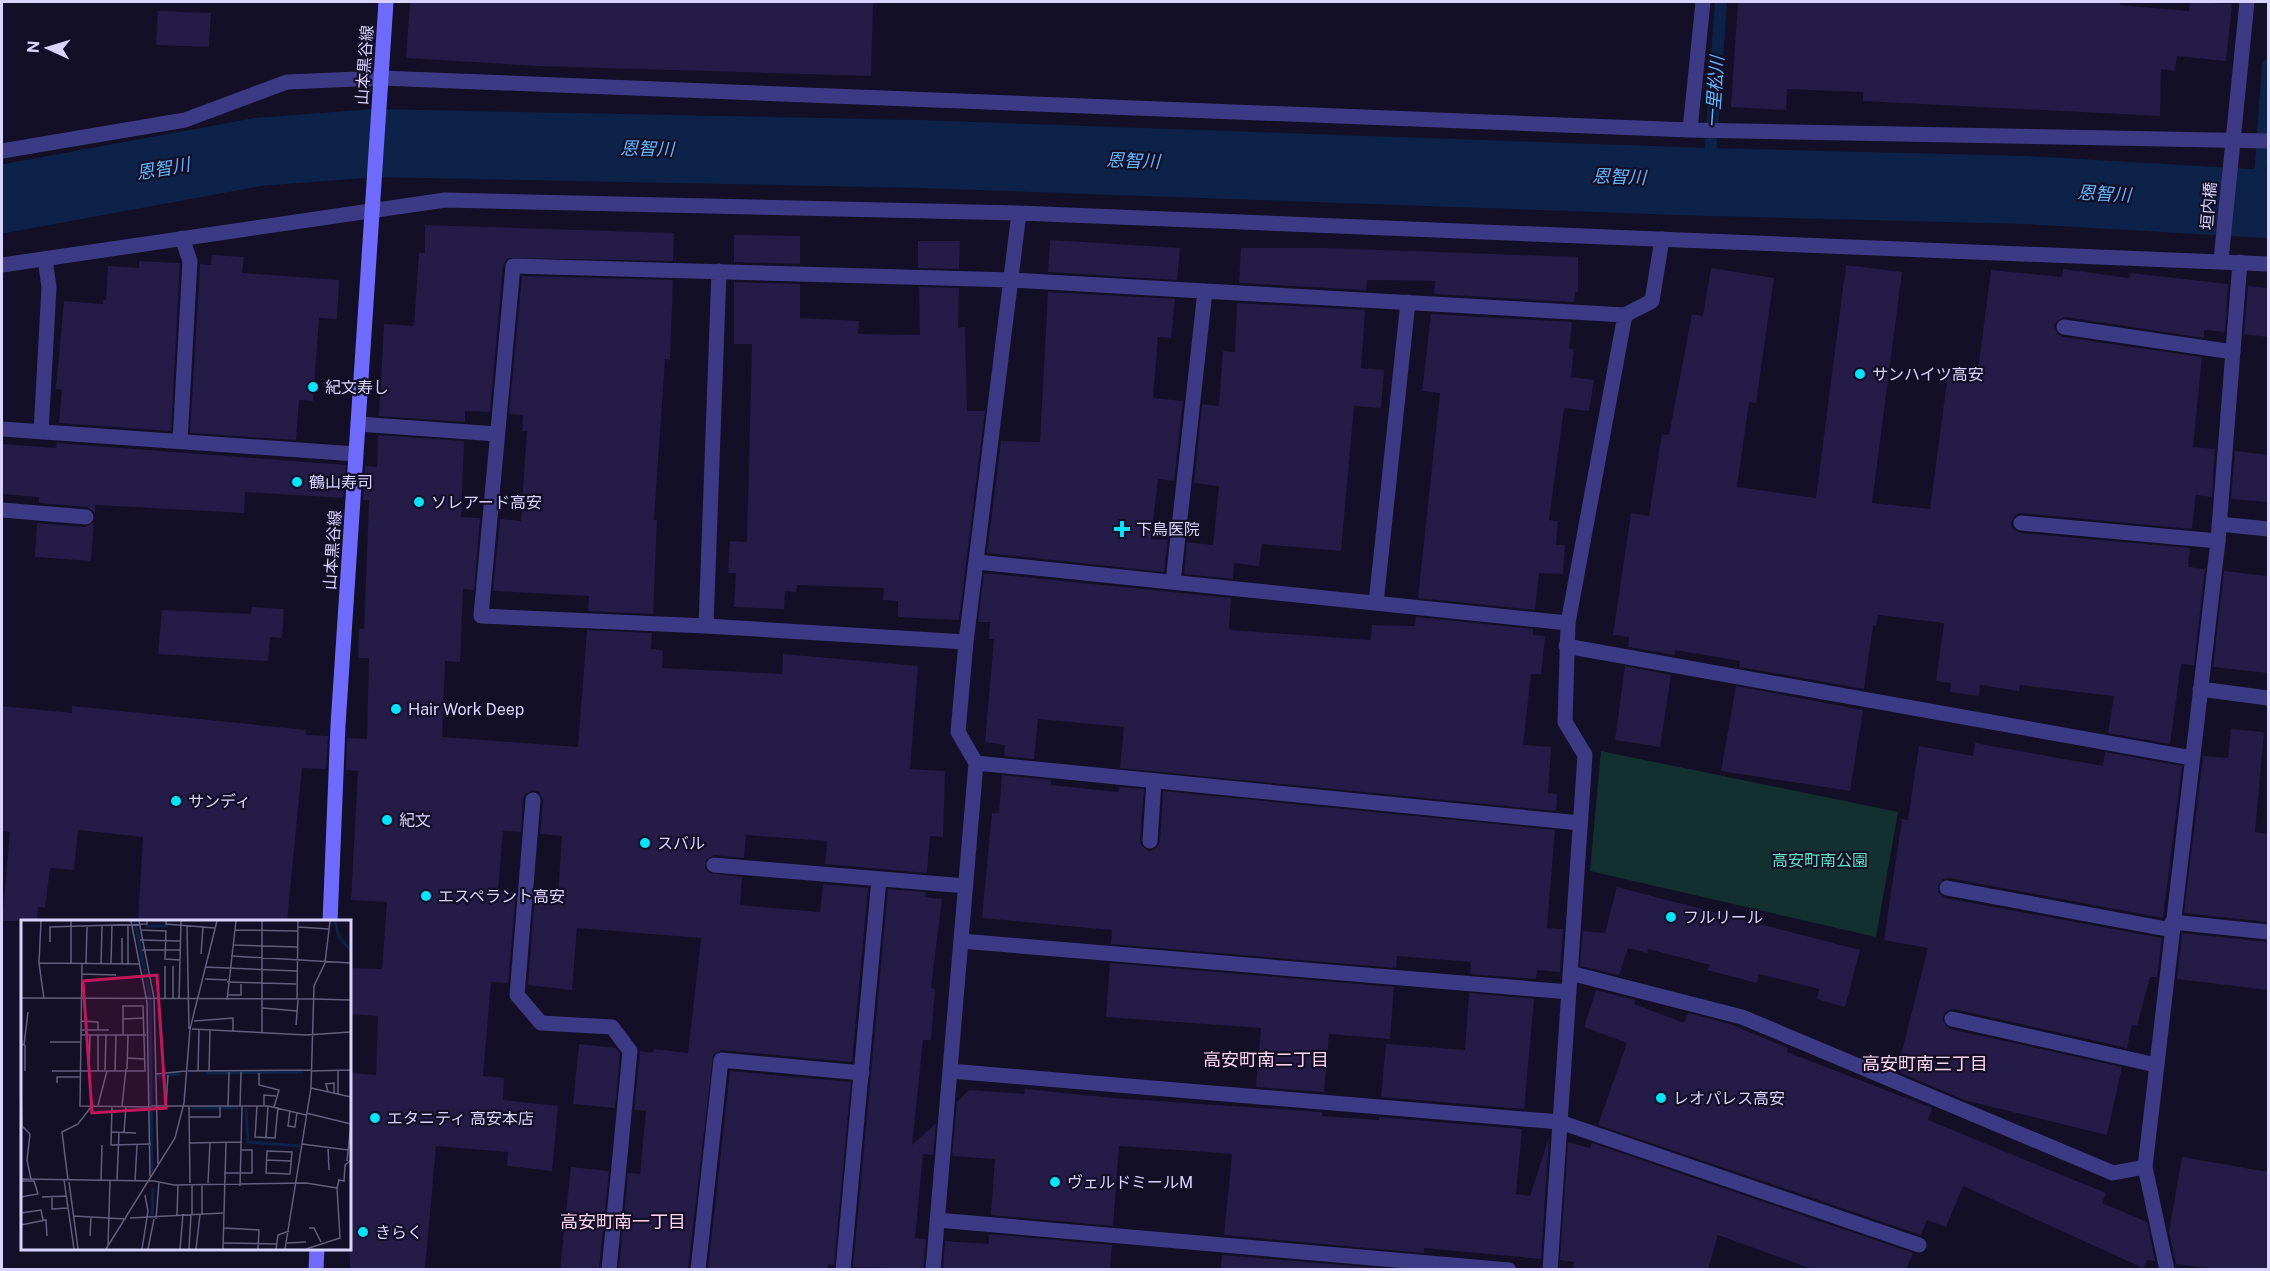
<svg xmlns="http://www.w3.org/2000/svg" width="2270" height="1271" font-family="'Public Sans','Noto Sans JP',sans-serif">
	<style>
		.green { fill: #12302f }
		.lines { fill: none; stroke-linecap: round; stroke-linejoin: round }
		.stream { stroke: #0c2248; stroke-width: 12 }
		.river { stroke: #0c2248; stroke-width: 68 }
		.building { fill: #241b47 }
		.lane { stroke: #3d3a85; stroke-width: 15 }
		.street { stroke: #3d3a85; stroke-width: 15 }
		.secondary { stroke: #6f6bff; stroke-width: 15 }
		.poi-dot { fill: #00e5ff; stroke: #130f26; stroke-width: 2 }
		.labels { text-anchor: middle; stroke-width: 4.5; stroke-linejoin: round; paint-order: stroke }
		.street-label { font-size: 16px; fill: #d9d4ff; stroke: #130f26 }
		.poi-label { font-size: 16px; fill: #d9d4ff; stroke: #130f26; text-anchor: start }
		.park-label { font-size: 16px; fill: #5fe0c0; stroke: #130f26 }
		.water-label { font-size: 18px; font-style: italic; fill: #62b6ff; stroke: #130f26 }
		.neighbourhood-label { font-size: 18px; fill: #ffd6f0; stroke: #130f26 }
		.inset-river { fill: none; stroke: #0c2248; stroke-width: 3 }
		.inset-road { fill: none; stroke: #625e7d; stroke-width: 1.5 }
		.view { fill: #c2185b; fill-opacity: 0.15; stroke: #c2185b; stroke-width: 3 }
		.inset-edge { fill: none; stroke: #d9d4ff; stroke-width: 3 }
	</style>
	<rect width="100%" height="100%" fill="#130f26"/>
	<path class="green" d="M1601,751L1898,812L1876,937L1590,871Z"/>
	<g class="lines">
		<path class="stream" d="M1708,182L1721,2
			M2258,203L2268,65"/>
		<path class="river" d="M2,199L258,152L375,143L920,154L1708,182L2026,190L2268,204"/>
	</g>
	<path class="building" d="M410,2H873L871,76L537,66L406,58Z
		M1738,2H2120V5L2189,11L2190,2L2232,4L2226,61L2177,56L2175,71L2161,69L2160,116L1863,101V92L1787,89L1786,110L1731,107Z
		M158,11L211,13L209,47L156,45Z
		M425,225L674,233L673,261L508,258L503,265L490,412L465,411V422L379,416L384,324L414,326L419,253H425Z
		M734,235L800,236V264L734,262Z
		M1050,240L1180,248L1177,280L1048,272Z
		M918,241H960L959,269L918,268Z
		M1241,248H1326L1578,257V292H1575L1574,302L1434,294L1435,281L1367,280L1366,290L1239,283Z
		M212,255L244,257L242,273L339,280L337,319L319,318L313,401L299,400L296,440L190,433L200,264L211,265Z
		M139,261L180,263L171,431L59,423L62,389H56L64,301L103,304V300H106L108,266L139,268Z
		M1846,265L1902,272L1872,503L1930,509L1948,374L1977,378L1991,270L2062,277L2063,269L2130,278V273L2228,284L2225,332L2204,330V338L2065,317L2057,321L2054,326L2058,334L2063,337L2202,357L2193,447L2215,449L2212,497L2196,495L2192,529L2022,513L2016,514L2011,522L2012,528L2020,533L2190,548L2188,567L2205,569L2194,665L2181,664L2170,744L2108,733L2114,696L2020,685L2019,691L1980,685L1979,696L1950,692L1951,683L1936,681L1944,623L1878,615L1876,626L1873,625L1864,689L1739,667L1740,661L1675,650L1674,655L1628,647L1629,637L1613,635L1631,513L1649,516L1662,434L1669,435L1692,314L1703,316L1711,268L1774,278L1756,403L1749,402L1737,487L1816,498Z
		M522,276L673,280L670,360L665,359L654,520H657L653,614L588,611L589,596L493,591L500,519L521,521L527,431H522L523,415L509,414Z
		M734,282L800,284V318L859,321L858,334L920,335L919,287L959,288L958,328L965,327L967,411H985L959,620L898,617V601L883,600L884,588L797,585L796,592L785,591L784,609L734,607L736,573H728L730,541L747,542L752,344H734Z
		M2248,286L2268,288V337L2244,334Z
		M1048,292L1175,299L1171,338L1158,337L1153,398L1183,401L1174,481L1158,479L1151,539L1168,540L1164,572L987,553L1001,441L1040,442Z
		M1237,303L1365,310L1361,368L1384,370L1381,408L1354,406L1341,551L1262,544L1259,566L1234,563L1233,579L1184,574L1187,542L1213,545L1219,486L1194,483L1202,404L1219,406L1223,351L1235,352Z
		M1431,314L1572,322L1569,349H1574L1571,377L1594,380L1589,411L1564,408L1549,520L1558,521L1556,545H1565L1563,574L1539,573L1535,610L1418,598L1440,393L1422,391Z
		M378,435L464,441L461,517L480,518L474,590L463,589L460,662L445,661L442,737L578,747L587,630L652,633L651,649L663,650L662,668L782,674L783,654L918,666L910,769L945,771L943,837L930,836L927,873L825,864L827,841L746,835L744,858L714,855L706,860L705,869L709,873L742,877L740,905L820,912L823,884L868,888L852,1062L722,1050L713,1055L688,1269H619L628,1173L640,1174L646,1111L634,1110L640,1051L653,1053L654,1049L688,1053L701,938L577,928L572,990L528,985L535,893L558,895L562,836L540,834L543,800L539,792L533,790L525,794L523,799L521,832L503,831L498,890L516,892L508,983L491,982L483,1076L504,1078L503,1100L558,1106L552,1171L507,1166L508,1152L436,1146L425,1269H350V1073L376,1075L378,1016L350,1014L351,968L382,969L387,902L351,900L358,771L346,770L347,738L367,739L369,658H358L359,629H364L369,500H363L365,466L377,467Z
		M57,443L346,465L343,498L245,492L244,513L95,505V513L87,507L39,503V497L2,494V444L56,448Z
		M2235,451L2268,455V502L2231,499Z
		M94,522L91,561L35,557L37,523L85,527Z
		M2224,571L2268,576V673L2213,667Z
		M984,573L1231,598L1229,628L1232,630L1371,640L1372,625L1415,626L1416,617L1533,629V635L1545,636L1541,674H1531L1523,745L1551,747L1548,793L1557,794L1556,811L1120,768L1124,727L1038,719L1034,759L1004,756L1005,745L985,742L994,639H989L990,622H978Z
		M252,607L284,609L282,638L270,637L268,661L158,654L162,610L251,614Z
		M1625,666L1671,675L1660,747L1615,740Z
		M1736,686L1863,710L1850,791L1721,771Z
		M2,706L72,713V706L306,730V735L328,736L326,769L302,768L287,921H138L143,837L78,830L74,870L50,868L45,908L38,907L37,921H2L10,832L2,831Z
		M2231,729L2264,732L2255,832L2268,834V922L2184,913L2203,756L2228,758Z
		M1975,743L2103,766L2105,752L2182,766L2163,918L1949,878L1943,879L1938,886V892L1945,898L2162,938L2157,977H2150L2137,1026L2132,1025L2127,1048L1954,1009L1949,1010L1943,1016V1022L1950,1029L2122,1067L2107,1135L1964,1100L1897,1071L1928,948L1884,940L1902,819L1908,820L1919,746L1973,756Z
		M1002,775L1051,780V785L1118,792L1119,787L1144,789L1140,841L1142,846L1149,851L1155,849L1160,842L1163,791L1555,830L1547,928L1563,929L1560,972L1537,970L1536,979L1470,974L1471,962L1397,956L1396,968L1111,944L1112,930L982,918L992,813H999Z
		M1617,887L1860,950L1845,1007L1817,999L1819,989L1759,974L1757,983L1707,970L1710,965L1648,949L1647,953L1628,948L1619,975L1580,966L1583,931L1605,933Z
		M888,889L926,892L925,897L942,899L931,988L935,989L931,1040H923L912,1145L936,1123L933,1155L923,1154L915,1238L926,1239L923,1269L853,1267Z
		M2182,933L2268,942V990L2177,979Z
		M1110,963L1394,987L1390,1039L1329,1034L1324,1092L1256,1087L1261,1028L1106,1017Z
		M1596,990L1635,1000L1634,1004L1684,1023L1688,1013L1730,1024L1788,1048L1787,1052L1932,1108L1928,1120L2106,1193L2102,1203L2147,1222L2155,1261L2147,1260L2143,1268L1963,1186L1946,1227L1927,1220L1921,1235L1598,1125L1627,1043L1584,1027Z
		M1469,993L1534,999L1524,1109L1381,1097L1386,1044L1465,1050Z
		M579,1044L616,1048L620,1054L615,1108L573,1104Z
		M730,1071L851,1082L834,1265L828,1264L827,1269H708Z
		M1025,1089L1113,1098L1322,1112V1116L1379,1120V1117L1522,1129L1516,1194L1530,1196L1549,1137L1541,1259L1424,1248V1253L1224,1235L1232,1154L1207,1152L1119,1146L1113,1226L991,1215L995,1159L952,1156L957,1102L969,1090L1024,1094Z
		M1568,1142L1590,1148L1592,1143L1913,1253L1906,1269H1812L1718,1235L1708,1269L1573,1268L1574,1262L1560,1260Z
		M2182,1157L2268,1172V1269H2214L2176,1264L2169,1232Z
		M571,1167L609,1171L599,1269H560Z
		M989,1234L1112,1245L1110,1269H943L945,1241L989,1244Z
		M1222,1255L1391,1269H1221Z"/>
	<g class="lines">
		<path class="lane" d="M1625,315L1652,301L1662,239
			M2064,327L2233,352
			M2,429L356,454
			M41,432L49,287L45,259
			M180,441L190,261L182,238
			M2,510L86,517
			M2021,523L2218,541
			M2219,524L2268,529
			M533,800L517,995L541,1023L612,1027L630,1051L609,1270
			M1150,841L1154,781
			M1947,888L2172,930
			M1952,1019L2156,1065
			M1560,1122L1919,1245"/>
		<path class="street" d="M1690,130L1703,2
			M2,151L185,120L287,82L381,78L1690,130L2268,141
			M2221,260L2247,2
			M2,265L445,200L1019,213L2268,264
			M358,424L497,434
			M977,562L1568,623
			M1173,582L1205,291
			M1376,603L1408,302
			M706,626L719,271
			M966,642L706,626L481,616L513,266L1011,280L1625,315L1568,623L1565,722L1585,755L1550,1270
			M1566,646L2192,758
			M2200,689L2268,698
			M976,763L1580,823
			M714,865L966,886
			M2172,922L2268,932
			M961,941L1569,992
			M1570,973L1742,1017L2113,1173L2145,1167
			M950,1071L1560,1122
			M937,1220L1509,1270
			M698,1270L721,1060L862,1073
			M843,1270L879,879
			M933,1270L976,763L958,732L966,642L1019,213
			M2167,1270L2145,1167L2218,541L2240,262"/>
		<path class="secondary" d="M330,922L338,725L386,2
			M316,1270L317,1248"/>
	</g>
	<g class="poi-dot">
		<circle cx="1860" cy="374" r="6"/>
		<circle cx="313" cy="387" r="6"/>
		<circle cx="297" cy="482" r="6"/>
		<circle cx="419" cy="502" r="6"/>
		<path d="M1119 520h6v6h6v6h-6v6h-6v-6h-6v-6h6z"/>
		<circle cx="396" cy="709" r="6"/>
		<circle cx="176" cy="801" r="6"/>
		<circle cx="387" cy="820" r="6"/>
		<circle cx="645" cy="843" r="6"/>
		<circle cx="426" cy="896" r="6"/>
		<circle cx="1671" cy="917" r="6"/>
		<circle cx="1661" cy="1098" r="6"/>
		<circle cx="375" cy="1118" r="6"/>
		<circle cx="1055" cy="1182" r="6"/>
		<circle cx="363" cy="1232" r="6"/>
	</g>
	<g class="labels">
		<g class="street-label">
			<text transform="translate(364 65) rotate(-86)" y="6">山本黒谷線</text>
			<text transform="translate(2208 206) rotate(-85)" y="6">垣内橋</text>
			<text transform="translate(332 550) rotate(-86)" y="6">山本黒谷線</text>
		</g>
		<g class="poi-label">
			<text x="1872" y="380">サンハイツ高安</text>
			<text x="325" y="393">紀文寿し</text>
			<text x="309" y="488">鶴山寿司</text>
			<text x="431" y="508">ソレアード高安</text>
			<text x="1136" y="535">下鳥医院</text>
			<text x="408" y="715">Hair Work Deep</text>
			<text x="188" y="807">サンディ</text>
			<text x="399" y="826">紀文</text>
			<text x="657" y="849">スバル</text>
			<text x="438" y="902">エスペラント高安</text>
			<text x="1683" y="923">フルリール</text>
			<text x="1673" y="1104">レオパレス高安</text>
			<text x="387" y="1124">エタニティ 高安本店</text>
			<text x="1067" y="1188">ヴェルドミールM</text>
			<text x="375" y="1238">きらく</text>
		</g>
		<g class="park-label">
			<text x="1820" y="866">高安町南公園</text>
		</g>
		<g class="water-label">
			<text transform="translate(1715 92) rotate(-86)" y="6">一里松川</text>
			<text transform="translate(647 149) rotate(1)" y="6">恩智川</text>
			<text transform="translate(1133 161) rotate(2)" y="6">恩智川</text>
			<text transform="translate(163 169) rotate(-10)" y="6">恩智川</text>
			<text transform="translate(1619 177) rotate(2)" y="6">恩智川</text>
			<text transform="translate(2104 194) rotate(3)" y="6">恩智川</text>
		</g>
		<g class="neighbourhood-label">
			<text x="1266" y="1066">高安町南二丁目</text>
			<text x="1925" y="1070">高安町南三丁目</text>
			<text x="623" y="1228">高安町南一丁目</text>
		</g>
	</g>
	<g transform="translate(21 920)">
		<rect width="330" height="330" fill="#130f26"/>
		<path class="inset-river" d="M114,1L129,78L131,253M314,1L318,17L330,31M125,6H147M185,153L282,152M137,156L159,154M171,188H217M225,188L227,222L279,226M131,299L132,268"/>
		<path class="inset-road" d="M20,1L18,43L23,79M110,1L126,82L129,256M118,1L133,78L137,244M145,1V4L194,8M241,1V113M166,6L168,109M277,7L308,9M119,10L145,11L144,39L159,40M214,10L277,11M119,20L159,21M29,22V7L126,4V1M213,25L276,27M121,30H159M180,34L182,7M210,36L330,43M18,43L119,44M50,44V1M61,44L59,186L130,187M65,44L66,6M80,44L81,6M90,44L91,5M101,44V18M107,45V5M184,47L276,51M61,54L95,55M184,59L206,60M206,62L275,64M206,75H220V64M0,78L294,79M144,78V46M152,78V46M158,78L160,1M276,79L277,1M294,79L330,80M206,80L215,1M242,88L276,91M102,99L123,98M60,101L77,102V110M173,101L212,98V112M275,105L277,80M171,109L285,115L330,112M60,110H88M60,115H125M29,122H60M0,124L4,125V151M3,125L7,92M106,138L124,139M106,149L107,115M84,150L85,115M31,151H124L122,86H102V114M68,151L69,115M77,151V115M94,151L95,115M167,151L290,150M177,151L178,110M188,151L189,110M290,151L330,150M238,153V165L258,170L253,187M135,154L165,151M0,162L1,206L9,214L6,240L10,259M36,163V157H60M290,168L330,177M307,172L305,164L313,163V174M317,175V150M77,185L86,151M91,186L90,225L130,224M101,186L105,149M130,186H247L285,195M145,186L147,155M236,186L234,217L254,218L257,187M243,186V175L255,176M168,187L169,263M207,187L208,152M219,187L220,152M269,190L267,206L274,207L276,192M285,193L330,204M168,197H199V187M90,212L115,213M103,212L105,186M245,217L247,186M169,223L220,222M281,224L327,230M307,227L308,250M246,231L271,232L269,254L245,253ZM245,240L270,241M326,241L330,204M203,253H231V230H220M0,259L133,261L153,265L285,263L316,268M43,260L53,329M47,260L41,212L57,204L70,187M96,260L98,212M0,261H13L17,274L0,277M80,261L81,225M114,261L116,225M48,262L57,329M187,263L189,223M171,265V294M181,265V295M219,266L221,187M21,277L45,276M31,277V289L47,288M0,293L20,290L22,300M156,295L157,265M52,296L105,299M109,298L202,293M135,299L138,262M0,305L25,300L26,316M203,308L238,310L237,329M288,308H293L300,322M69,316L70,297M203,323L255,324M266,323L285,322M87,326L89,261M85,329L154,218L163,183L169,109L196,1M121,329L127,291L124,275M127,329L133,299M159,329L162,294M168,329L170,294M175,329L179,295M202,329L205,222M255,329L257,315L268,311M264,329L290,168L293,66L304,43L309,1M285,329L319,318L316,268L318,260L323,261L324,245L330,240"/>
		<path class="view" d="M136,55L145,188L71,193L62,61Z"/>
		<rect width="330" height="330" class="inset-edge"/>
	</g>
	<rect width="2270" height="1271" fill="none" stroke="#d9d4ff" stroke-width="6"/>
	<g transform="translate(48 48) rotate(274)" stroke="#130f26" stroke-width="4.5" paint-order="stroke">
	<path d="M0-4.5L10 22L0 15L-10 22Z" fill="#d9d4ff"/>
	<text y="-9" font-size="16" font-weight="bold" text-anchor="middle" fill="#d9d4ff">N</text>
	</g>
</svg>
